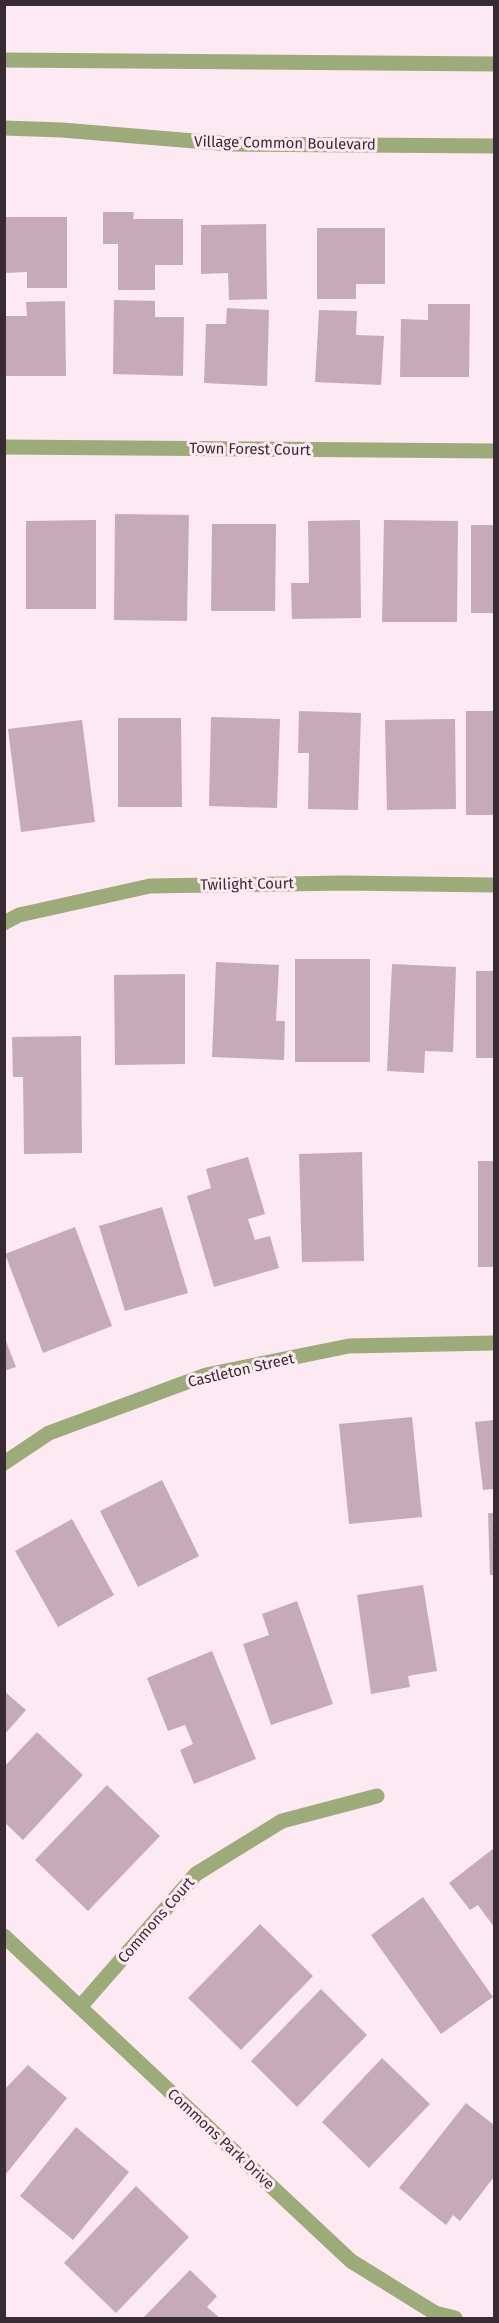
<svg xmlns="http://www.w3.org/2000/svg" width="499" height="2323" font-family="'Fira Sans',sans-serif">
	<style>
		.building { fill: #c7aab8 }
		.lines { fill: none; stroke-linecap: round; stroke-linejoin: round }
		.street { stroke: #9cab79; stroke-width: 15 }
		.labels { text-anchor: middle; stroke-width: 6; stroke-linejoin: round; paint-order: stroke }
		.street-label { font-size: 15px; fill: #382c32; stroke: #fce9f2 }
	</style>
	<rect width="100%" height="100%" fill="#fce9f2"/>
	<path class="building" d="M103,212H134L133,219H183V265H155V290H118V244H103Z
		M5,217H67V288H27V272L5,273Z
		M266,224L267,299L229,300L228,273L201,274V225Z
		M317,228H385V284H356V299H317Z
		M114,300L155,301V317H184L183,376L113,374Z
		M65,301L66,376H5L4,316H27L26,302Z
		M428,304H470L469,377H400L401,319L428,320Z
		M227,308L269,310L267,386L204,383L206,324H226Z
		M319,310L357,311L356,335L384,336L381,385L315,382Z
		M115,514L189,515L187,621L114,620Z
		M96,520V609H26V521Z
		M360,520L361,618L292,619L291,583H309L308,521Z
		M384,520L458,521L457,622H382Z
		M212,524H276L275,611H211Z
		M471,525H494V613H471Z
		M299,711L361,713L358,810L308,809L309,753H298Z
		M466,711H494V815H466Z
		M211,717L280,719L277,808L209,806Z
		M118,718H181L182,807H118Z
		M455,719L456,809L387,810L385,720Z
		M82,720L95,822L21,832L8,729Z
		M295,959H370V1062H295Z
		M216,962L279,965L276,1021H285L284,1060L212,1057Z
		M392,964L456,967L453,1052L425,1051L424,1073L387,1071Z
		M476,971H494V1058H476Z
		M185,974V1064L115,1065L114,975Z
		M81,1036L82,1153L24,1154L23,1077H13L12,1037Z
		M362,1152L364,1261L302,1262L299,1154Z
		M248,1157L265,1214L248,1219L255,1240L270,1236L279,1268L214,1287L187,1196L211,1188L206,1169Z
		M478,1161H494V1267H478Z
		M162,1207L188,1293L125,1311L99,1226Z
		M75,1227L112,1326L43,1353L5,1254Z
		M4,1336L16,1367L4,1371Z
		M412,1417L422,1517L349,1524L339,1424Z
		M494,1420V1489L483,1490L475,1422Z
		M162,1480L199,1556L138,1587L100,1511Z
		M488,1513H494V1575H490Z
		M72,1519L114,1595L58,1627L15,1551Z
		M423,1585L437,1671L408,1676L410,1687L371,1694L357,1595Z
		M297,1601L333,1704L271,1725L243,1644L269,1635L262,1614Z
		M212,1651L256,1759L194,1784L180,1750L193,1744L185,1725L168,1731L147,1678Z
		M4,1691L26,1710L4,1735Z
		M37,1732L83,1775L23,1840L4,1822V1767Z
		M107,1785L160,1836L88,1911L35,1860Z
		M494,1848V1927L478,1905L470,1910L449,1883Z
		M423,1897L493,1997L441,2034L371,1935Z
		M260,1924L313,1976L241,2050L188,1998Z
		M321,1989L367,2035L297,2107L251,2061Z
		M382,2058L430,2104L369,2168L322,2122Z
		M28,2065L67,2098L6,2174L4,2090Z
		M466,2103L494,2125V2177L460,2221L453,2215L446,2225L399,2188Z
		M76,2127L129,2172L73,2240L20,2196Z
		M136,2186L189,2237L116,2313L64,2263Z
		M190,2270L217,2296L207,2307L220,2318H143Z"/>
	<g class="lines">
		<path class="street" d="M4,60L494,64
			M4,128L62,130L230,144L494,146
			M4,447L494,451
			M4,923L19,915L150,886L343,883L494,885
			M4,1463L49,1433L206,1375L349,1346L494,1343
			M4,1936L351,2261L435,2313L455,2318
			M80,2007L196,1874L282,1821L377,1796"/>
	</g>
	<g class="labels">
		<g class="street-label">
			<text transform="translate(285 143) rotate(1)" y="5">Village Common Boulevard</text>
			<text transform="translate(250 449) rotate(1)" y="5">Town Forest Court</text>
			<text transform="translate(247 884) rotate(-1)" y="5">Twilight Court</text>
			<text transform="translate(241 1370) rotate(-13)" y="5">Castleton Street</text>
			<text transform="translate(156 1920) rotate(-49)" y="5">Commons Court</text>
			<text transform="translate(221 2139) rotate(43)" y="5">Commons Park Drive</text>
		</g>
	</g>
	<rect width="499" height="2323" fill="none" stroke="#382c32" stroke-width="12"/>
</svg>
